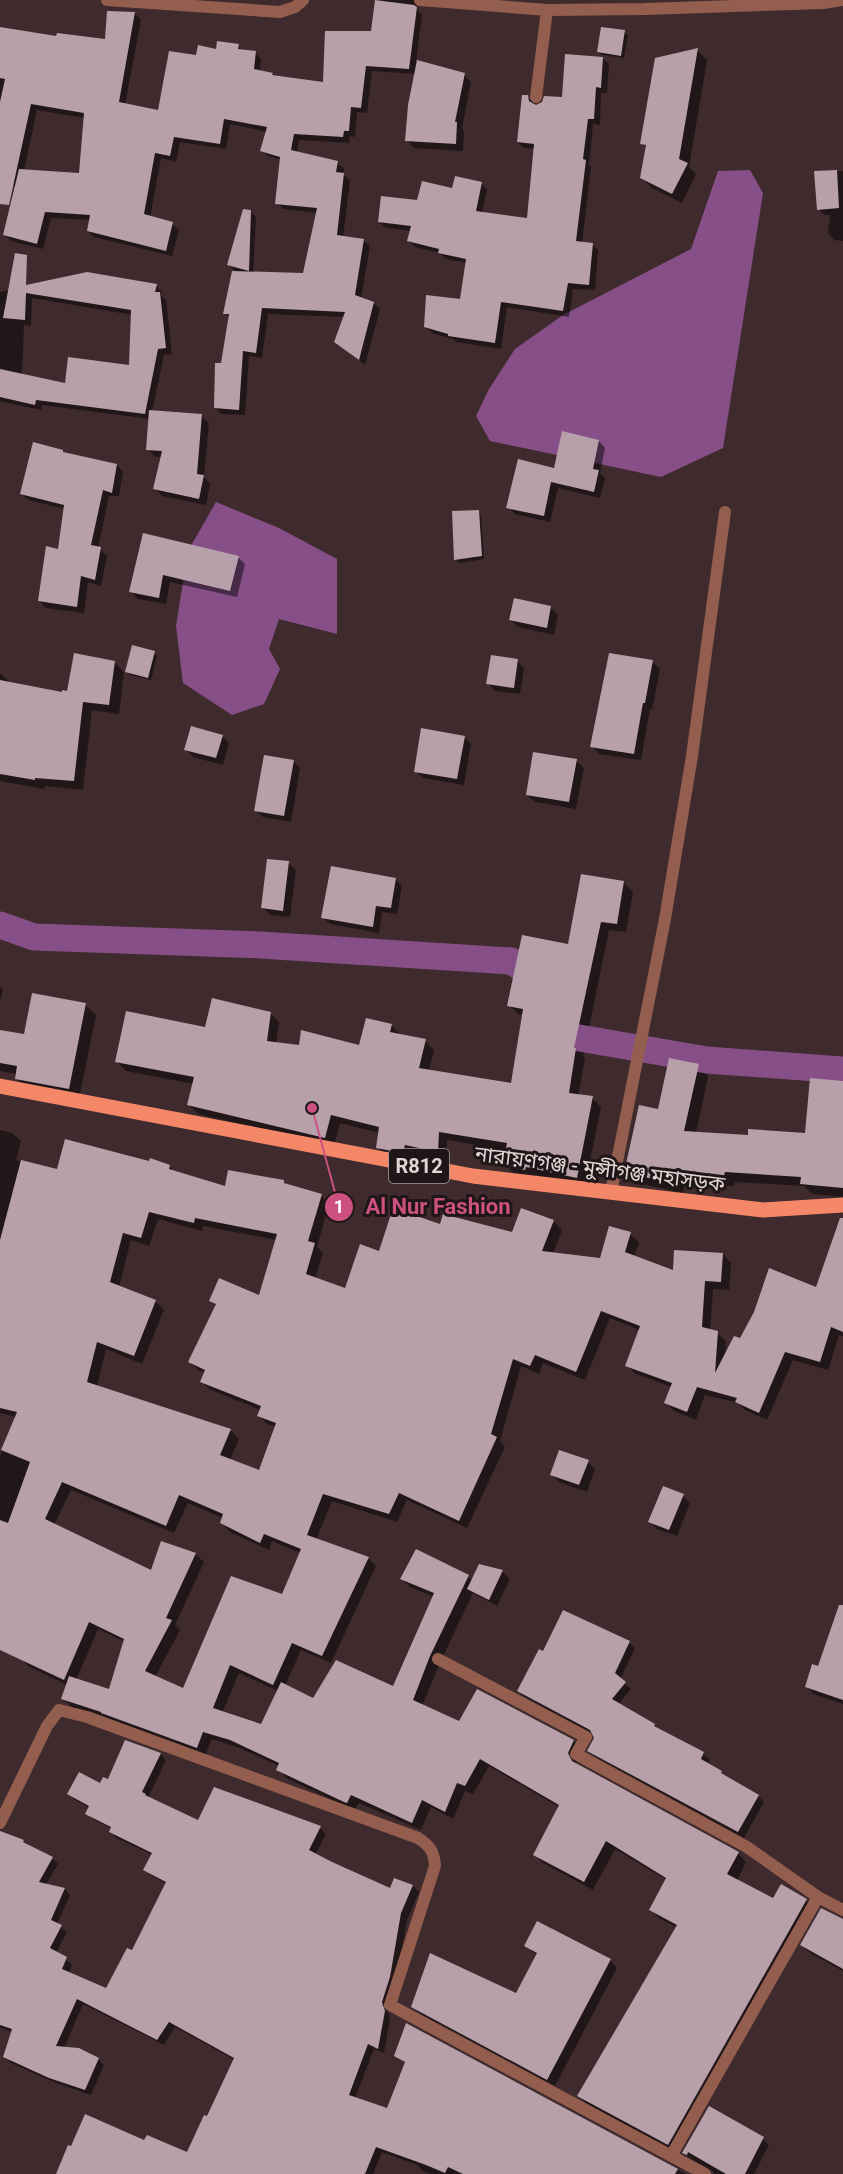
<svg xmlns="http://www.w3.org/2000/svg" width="843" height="2174" font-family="Roboto,'Noto Sans Bengali',sans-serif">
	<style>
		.water { fill: #864f87 }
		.shadow { fill: #0007; fill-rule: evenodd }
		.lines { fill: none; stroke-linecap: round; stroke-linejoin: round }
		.canal { stroke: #864f87; stroke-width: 27 }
		.building { fill: #b7a0aa; fill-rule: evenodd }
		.street { stroke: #945e4f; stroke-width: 12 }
		.primary { stroke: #f58769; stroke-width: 15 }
		.labels { text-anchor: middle; stroke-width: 6; stroke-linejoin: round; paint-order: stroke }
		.shield { fill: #1f1617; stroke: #a89c9d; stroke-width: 1.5 }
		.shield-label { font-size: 20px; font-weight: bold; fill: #e3d5d6 }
		.street-label { font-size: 21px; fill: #e3d5d6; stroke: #1f1617 }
		.leader { fill: none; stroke: #cc5180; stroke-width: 2 }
		.callout-dot { fill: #cc5180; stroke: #1f1617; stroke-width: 2 }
		.mark-label { font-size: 18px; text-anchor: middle; font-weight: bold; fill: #fff }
		.callout-label { font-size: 22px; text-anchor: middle; font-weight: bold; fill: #cc5180; stroke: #1f1617; stroke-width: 6; stroke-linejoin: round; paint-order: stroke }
	</style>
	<rect width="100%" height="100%" fill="#3f2b2d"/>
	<path class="water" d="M750,170L763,193L723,448L661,477L490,441L476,416L489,389L515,349L563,315L691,249L718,171Z
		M216,502L279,528L337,559V634L279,619L269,649L280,669L264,704L232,715L183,683L176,626L188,551Z"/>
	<path class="shadow" d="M377,0H421L417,6L418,11L422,15L416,62L464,75L471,82L462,128L464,131L463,151L414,148L407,140L415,74L372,71L367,113L357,112L355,137L350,136L349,143L299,140L297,153L338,163L344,169L343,174L350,181L343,237L363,240L370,246L361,299L373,303L380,309L365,365L336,342L345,317L268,314L262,358L249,356L245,415L221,414L215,407L229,318L225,313L236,272L229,265L250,211L256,217L253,273L304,275L318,213L283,209L277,203L281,160L268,156L262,150L267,132L230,124L226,149L180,142L176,162L161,158L150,218L172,224L179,230L172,256L94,237L88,231L91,220L51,218L43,249L11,241L5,235L17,187L0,182V27L58,38L107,41L134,13L141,20L125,105L160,112L197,57L238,46L244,52L255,53L261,59L260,72L272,74L275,77L324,83L372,33ZM37,110L85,118L81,174L24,171Z
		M624,32L628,35L624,58L602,55L599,52Z
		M697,50L707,60L689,167L696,174L682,203L652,188L642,178L647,148L642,143Z
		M602,58L609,64L607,93H601L600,125L593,124L589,165L591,167L582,243L592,244L598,250L595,290L573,289L569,317L507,307L501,349L456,342L453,339L432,333L425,326L462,301L467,263L446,259L440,253L415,247L409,241L411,231L386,228L380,222L418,201L453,189L481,183L487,190L482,213L528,220L535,149L524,148L518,142L527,96L534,103V106L563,98Z
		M843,171V241L834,240L828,233L830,215H825L818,209L816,173Z
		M87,274L156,286L162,292L161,295L166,300L172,354L164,355L152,412L201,416L209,423L204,477L210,484L206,505L162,496L155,488L162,457H155L148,449L150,419L42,405L41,410L0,401V292ZM32,298L133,315L131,367L66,385L22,375L24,325L31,326Z
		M599,441L605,448L600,473L605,478L600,498L558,488L550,522L515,514L508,507L555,469Z
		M63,451L65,454L117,465L123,472L119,496H109L98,548L107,556L101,586L88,582L84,613L46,608L39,601L60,551L65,509L28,500L21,493Z
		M478,512L481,515L484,559L459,563L456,559Z
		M144,535L238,557L245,564L237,597L170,582L166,604L138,599L130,591Z
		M551,608L558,615L554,635L518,627L511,620Z
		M154,653L157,656L151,680L130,675L126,672Z
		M517,661L524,668L520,694L495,691L488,683Z
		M114,662L124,672L119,714L92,710L83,790L45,786L44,789L0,781V673L10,682L63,694L69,692Z
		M652,662L660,669L652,710L650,709L641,760L599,754L592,746Z
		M222,736L229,743L223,765L193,757L186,749Z
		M464,737L471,744L464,785L423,778L416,771Z
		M293,761L300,768L291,822L263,817L255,810Z
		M576,761L584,768L576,809L535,802L527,795Z
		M288,863L296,870L290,917L270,915L263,907Z
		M582,876L624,883L633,892L626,932L609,930L583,1057L585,1059L578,1096L592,1098L601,1107L585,1186L535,1175L534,1178L515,1174L506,1165L508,1150L447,1140L446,1160L414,1153L412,1161L387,1156L378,1147L380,1133L340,1123L334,1146L198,1114L189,1105L194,1084L126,1071L117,1062L206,1029L270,1013L279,1022L276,1044L300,1047H360L391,1025L400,1034L425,1041L434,1050L429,1071L512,1084L523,1015L518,1014L509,1005L570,946Z
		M395,879L402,886L397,914L382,912L379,933L330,924L323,917Z
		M0,987L3,990L0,1001Z
		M85,1005L96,1015L79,1099L27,1089L17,1078V1074L0,1071V1032L25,1036Z
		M698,1065L708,1076L696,1133L749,1136L806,1135L843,1082V1197L812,1194L804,1186L735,1182L734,1186L685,1182L683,1193L637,1183L626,1172L659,1111Z
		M0,1130L12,1133L21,1141L16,1160L58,1171L150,1163L151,1160L170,1167L176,1173L226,1188L284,1182L287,1185L321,1195L329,1204L317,1247L323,1253L315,1279L346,1290L380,1253L442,1226L513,1234L553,1221L562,1230L553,1254L601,1260L630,1234L639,1242L634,1257L674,1272L723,1254L731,1263L729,1290L713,1289L710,1331L717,1333L726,1341L725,1358L740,1340L816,1289L843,1240V1336L839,1335L828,1370L793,1360L767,1420L745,1410L738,1403L705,1395L696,1420L674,1411L666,1403L672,1387L636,1374L627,1366L640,1330L610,1318L585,1380L543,1363L539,1374L521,1366L500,1441L505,1447L467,1528L407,1500L397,1522L332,1501L316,1540L368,1558L376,1566L331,1663L301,1650L285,1686L313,1699L393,1688L434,1597L410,1587L402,1579L416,1551L468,1577L473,1581L480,1566L503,1572L510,1579L497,1606L473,1593L439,1665L422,1706L460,1723L478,1691L574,1741L582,1750L576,1763L577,1766L738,1853L746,1862L737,1881L774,1900L781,1886L806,1901L815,1909L677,2152L587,2104L579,2096L677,1927L660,1919L651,1910L667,1880L615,1849L593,1890L543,1863L534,1854L559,1807L489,1766L473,1794L465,1791L453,1819L431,1807L421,1830L359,1803L354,1810L286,1778L278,1769L279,1766L240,1748L212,1739L205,1756L72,1707L63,1699L67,1685L28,1666L0,1635V1456L16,1417L0,1413ZM158,1219L202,1231L203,1226L277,1240L260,1297L211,1300L216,1306L190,1362L198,1370L205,1373L202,1382L211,1390L261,1410L259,1416L267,1424L276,1427L260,1472L230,1460L239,1439L230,1430L97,1387L106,1349L142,1364L164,1310L155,1301L119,1287L131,1240L149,1246ZM71,1490L174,1533L188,1503L223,1518L222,1523L230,1532L269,1550L272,1541L301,1553L282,1596L184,1690L155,1677L180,1630L175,1625L204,1562L195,1554L152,1572L54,1525ZM98,1629L125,1642L110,1691L76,1680ZM239,1673L278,1691L262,1726L223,1711Z
		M588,1462L595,1469L587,1492L559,1482L552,1475Z
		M683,1496L690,1503L677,1536L657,1529L650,1521Z
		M843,1627V1704L814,1694L807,1687Z
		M629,1642L635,1648L620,1680L631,1689L618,1705L654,1725L659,1730L703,1754L710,1760L707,1764L728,1779L758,1796L764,1802L744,1838L596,1757L589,1751L596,1738L594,1734L525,1697L518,1691L544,1653Z
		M160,1754L166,1760L148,1798L199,1822L320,1828L326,1834L315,1855L391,1890L395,1880L413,1886L419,1892L407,1920L396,1983L387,2009L390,2018L384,2053L374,2049L355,2098L388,2110L406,2064L396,2056L406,2025L686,2174H429L423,2171L417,2165L382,2152L373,2174H58L145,2142L188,2154L208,2118L235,2060L175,2027L164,2045L83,2004L64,2048L98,2059L104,2065L91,2095L56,2083L11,2063L5,2057L12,2032L0,2027V1832L23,1841L52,1858L58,1864L46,1885L65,1889L70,1895L57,1924L67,1932L56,1953L72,1964L69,1973L107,1990L132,1952L167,1884L151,1875L145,1869L153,1855L116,1838L110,1832L112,1829L93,1819L87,1813L90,1808L75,1800L69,1794L108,1781Z
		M843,1922V1971L810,1953L802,1945Z
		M526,1946L610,1960L617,1968L555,2086L421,2014L413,2007L517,1994L537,1955Z
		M709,2108L763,2139L769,2145L754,2174H714L713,2171L690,2158L684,2152Z"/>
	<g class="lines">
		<path class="canal" d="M0,925L34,937L260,945L511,961L555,988L562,1035L707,1060L843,1070"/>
	</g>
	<path class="building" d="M375,0L414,5L417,7L409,69L366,66L361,108L351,107L349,131H344L343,137L294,134L291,150L338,161L336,172L344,173L337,235L364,239L355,295L374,302L359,360L334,342L345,312L262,308L256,353L243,351L239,410L214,408L215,363H221L229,314H223L232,271L303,273L317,208L275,204L280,157L260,151L267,127L224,119L220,144L174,137L170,156L155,153L144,214L173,222L166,251L87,231L90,215L45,212L37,244L3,235L19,169L79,173L84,113L31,104L9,205L0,204V102L5,79L0,78V27L56,36L57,33L105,39L107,11L135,12L119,102L158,110L169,51L196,55L198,45L216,49L217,41L239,44L238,49L256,51L254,69L273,73L272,75L323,82L325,31H371Z
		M601,27L625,30L621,56L597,52Z
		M698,48L679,159L688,163L672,194L640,178L646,145L640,144L655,58Z
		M565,54L603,57L601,88L596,87L594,119H588L583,159L586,160L576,241L593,243L589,285L568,283L563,311L501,302L495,343L448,336V334L424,327L426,295L460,299L466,259L438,253L439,249L407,241L411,226L378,222L381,196L417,200L422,181L452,188L455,176L482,182L476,211L527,218L534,144L517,142L522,95H528L529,101L536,105L542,102L544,96L562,97Z
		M417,60L465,73L455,122H457L456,144L405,141L408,105Z
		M837,170L839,208L817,210L814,171Z
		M243,209L251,210L249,271L227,265Z
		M15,253L27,255L26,285L87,272L157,284L155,292H160L166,348L158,349L145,414L36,400L35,405L0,397V369L65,383L68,357L129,365L131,310L26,293L25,320L3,318Z
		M149,410L202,414L197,474L204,475L199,499L153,489L162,451L146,450Z
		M562,431L599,440L593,469L599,470L594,492L551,482L544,516L506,508L518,459L554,468Z
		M33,442L63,450V452L117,464L112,493L103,490L91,545L101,547L95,580L81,576L77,607L38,601L46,546L58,549L64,505L20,494Z
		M479,510L482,556L454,560L452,511Z
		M143,533L239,556L230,591L163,575L159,598L129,592Z
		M514,598L551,606L547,628L509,620Z
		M132,645L155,651L148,678L125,672Z
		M74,653L115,661L109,705L83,702L74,781L35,778V780L0,774V680L62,692V690L67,691Z
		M609,653L653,660L645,703H643L634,754L590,747Z
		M491,655L518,659L514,688L486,684Z
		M191,726L223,735L216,758L184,750Z
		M421,728L465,736L457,779L414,772Z
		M533,752L577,759L569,802L526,795Z
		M264,755L294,760L284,816L254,811Z
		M267,859L289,861L283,911L261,908Z
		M331,866L396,878L391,908L376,906L373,927L321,918Z
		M581,874L624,881L617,924L601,922L574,1048H576L569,1093L593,1096L577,1178L526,1167L525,1170L503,1165L507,1143L439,1132L438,1152L405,1145L403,1153L376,1148L379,1127L331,1115L325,1138L187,1105L194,1077L115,1062L126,1011L205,1027L212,998L271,1012L267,1041L299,1045L301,1030L359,1045L366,1018L392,1024L390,1032L426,1039L419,1068L511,1083L523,1009L507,1006L522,935L568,944Z
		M32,993L86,1003L69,1089L15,1079L17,1066L0,1063V1030L24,1034Z
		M669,1058L699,1064L684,1131L748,1135V1129L805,1133L810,1078L843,1081V1188L800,1184L801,1177L725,1172L724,1176L675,1172L673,1183L624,1173L639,1105L658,1109Z
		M65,1139L149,1161L150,1158L170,1165L169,1169L225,1186L228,1170L284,1180V1183L322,1194L308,1241L315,1243L306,1274L345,1288L360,1244L379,1251L393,1208L440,1224L443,1214L512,1232L521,1208L554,1220L542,1251L600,1258L609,1226L631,1232L625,1252L673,1270L674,1250L723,1253L721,1282L705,1281L702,1327L718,1331L715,1373L734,1336L740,1338L754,1312L769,1268L816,1287L840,1218H843V1332L831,1327L820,1362L785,1352L759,1413L735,1402L737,1398L697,1387L687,1412L664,1403L672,1383L625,1366L640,1326L601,1311L576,1372L535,1355L530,1366L513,1359L491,1434L497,1437L459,1521L399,1493L389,1514L323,1494L307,1535L369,1557L322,1656L292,1643L273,1685L230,1665L213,1708L261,1724L281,1682L313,1698L336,1660L393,1686L434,1593L400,1579L416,1549L469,1575L430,1656L413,1700L459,1721L477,1689L574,1740L568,1753L572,1761L739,1852L727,1874L773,1898L781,1884L807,1899L668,2145L577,2096L677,1925L649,1910L666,1878L606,1841L584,1882L533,1855L559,1805L480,1759L465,1786L457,1783L445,1812L422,1800L412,1823L351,1795L347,1803L344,1802L276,1770L279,1763L230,1740L203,1732L197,1748L101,1713V1712L61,1699L69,1676L109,1689L124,1639L89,1622L64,1680L0,1650V1520L8,1523L30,1462L1,1450L17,1412L0,1408V1240L21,1160L57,1169ZM149,1212L194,1223L195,1218L277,1234L259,1295L219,1278L209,1301L216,1304L188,1362L205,1370L200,1382L261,1406L257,1416L276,1423L259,1470L220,1455L231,1429L87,1382L97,1342L134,1356L156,1300L110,1282L123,1233L141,1238ZM62,1482L166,1526L179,1495L223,1514L220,1523L260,1543L264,1534L301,1549L282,1594L231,1576L183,1688L145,1671L172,1620L166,1618L196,1553L161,1541L151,1570L45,1519Z
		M559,1450L589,1460L579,1485L550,1475Z
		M663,1486L684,1494L669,1530L648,1522Z
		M479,1564L503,1570L489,1600L467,1589Z
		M839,1605H843V1700L805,1687L812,1664L818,1666Z
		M563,1610L630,1641L615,1673L626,1682L612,1699L655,1724L654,1726L704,1752L701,1759L722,1771L721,1773L759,1795L738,1832L587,1751L594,1738L590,1730L517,1691L539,1649L543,1651Z
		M125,1740L161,1753L142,1792L146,1794L145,1795L198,1820L214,1787L321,1826L309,1850L332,1862L390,1888L394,1878L413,1885L401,1913L390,1977L382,2002L385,2011L378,2049L368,2044L349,2095L387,2108L405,2062L394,2056L406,2023L678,2169L675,2174H463L448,2167L445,2173L426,2165L376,2147L365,2174H56L68,2145L71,2146L85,2114L144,2140L147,2135L187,2152L204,2115L207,2116L234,2058L169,2022L157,2040L77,1999L56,2046L79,2048L99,2058L85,2090L49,2078L3,2057L12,2029L0,2025V1831L24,1840L23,1842L53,1857L39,1882L65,1888L51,1920L62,1925L50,1948L67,1957L62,1969L106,1988L127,1948L132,1950L166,1882L143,1870L152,1853L109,1832L111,1827L85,1814L89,1806L67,1794L79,1772L100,1783L103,1777L108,1779Z
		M821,1908L843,1919V1969L800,1945Z
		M537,1921L611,1959L547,2080L411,2007L430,1953L516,1993L537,1953L524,1946Z
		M709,2106L764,2137L745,2174H726L688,2152L687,2155L682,2153Z"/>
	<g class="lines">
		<path class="street" d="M107,0L280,12L295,7L303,0
			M420,0L547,10L645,9L823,3L843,0
			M536,97L547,10
			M611,1192L665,919L692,756L725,512
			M438,1659L586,1737L576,1754L747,1847L818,1897L671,2156
			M0,1823L47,1726L59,1710L87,1717L418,1838C430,1846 434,1851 435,1866L390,2005L705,2174
			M818,1897L843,1910"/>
		<path class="primary" d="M0,1086L473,1176L763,1210L843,1205"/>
	</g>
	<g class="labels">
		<rect class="shield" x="389" y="1149" width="60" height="34" rx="4.5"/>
		<g class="shield-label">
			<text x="419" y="1173">R812</text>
		</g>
		<g class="street-label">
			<text transform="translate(600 1169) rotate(7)" y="7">নারায়ণগঞ্জ - মুন্সীগঞ্জ মহাসড়ক</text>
		</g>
	</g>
	<path class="leader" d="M312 1108L339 1207"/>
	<g class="callout-dot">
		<circle cx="312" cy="1108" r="6"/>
		<circle cx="339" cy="1207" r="15"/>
	</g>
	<g class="mark-label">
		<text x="339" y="1213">1</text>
	</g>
	<g class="callout-label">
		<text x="438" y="1214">Al Nur Fashion</text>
	</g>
</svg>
